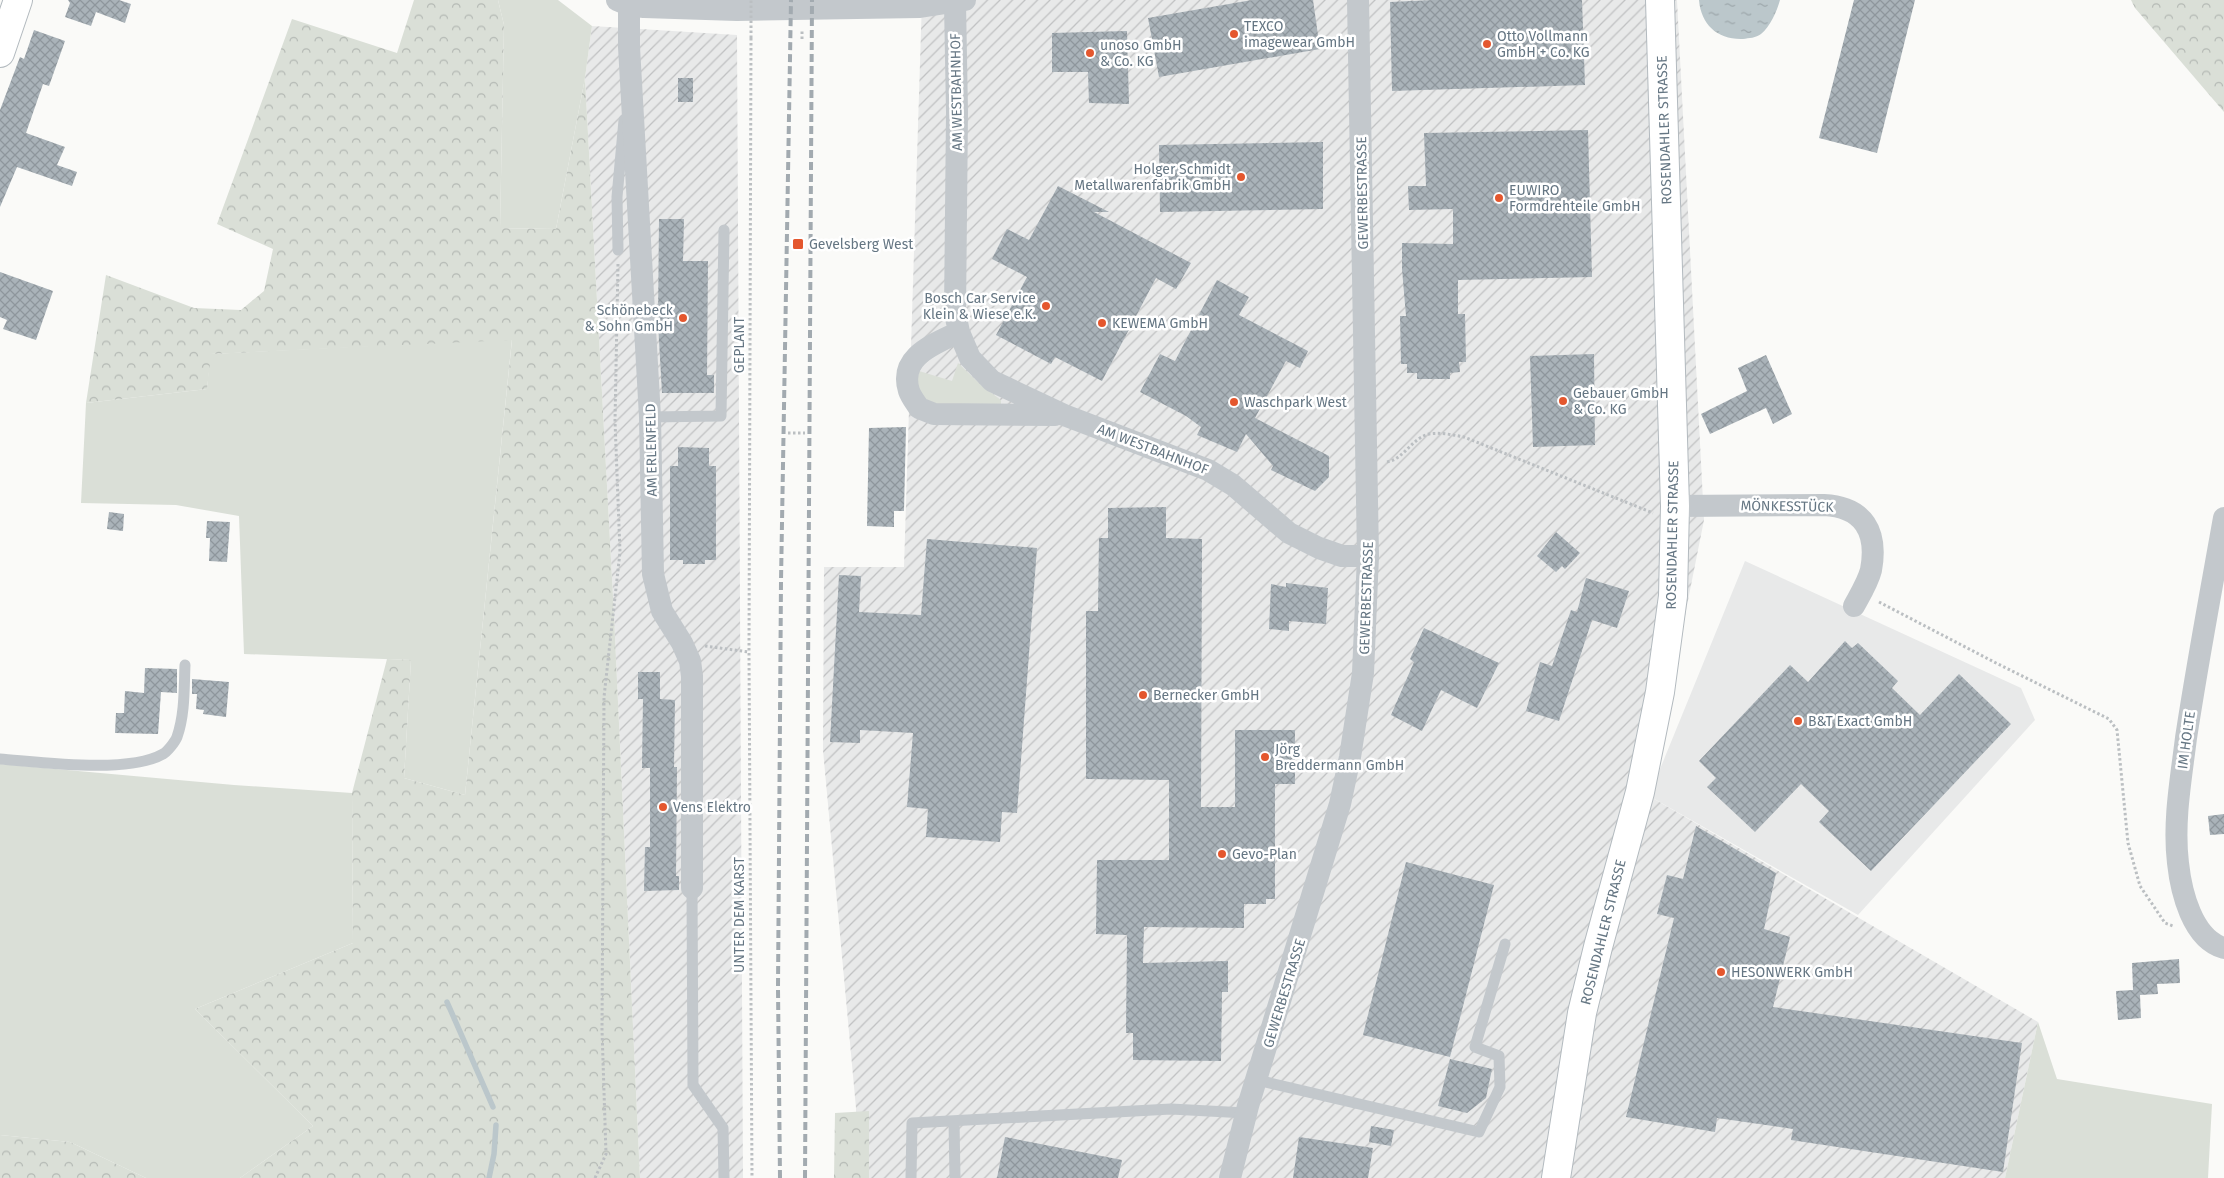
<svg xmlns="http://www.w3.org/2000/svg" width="2224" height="1178" font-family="'Fira Sans',sans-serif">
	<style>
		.built { fill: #e8e9e9 }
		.industrial { fill: url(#industrial-furrows) }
		.green { fill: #dadfd7 }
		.forest { fill: url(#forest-crowns) }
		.water { fill: url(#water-ripples) }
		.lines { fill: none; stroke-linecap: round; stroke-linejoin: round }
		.stream { stroke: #bbc7cb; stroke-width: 5.5 }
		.building { fill: url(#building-cross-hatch) }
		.secondary-casing { stroke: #b3babf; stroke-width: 30 }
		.path { stroke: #bbbfc2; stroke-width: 3; stroke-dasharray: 2.5 2.5; stroke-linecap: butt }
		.lane { stroke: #c3c8cc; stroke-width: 11 }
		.street { stroke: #c3c8cc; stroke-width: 22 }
		.secondary { stroke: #fff; stroke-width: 28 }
		.rail { stroke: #a2aab0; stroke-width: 4; stroke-dasharray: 8 4; stroke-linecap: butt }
		.path-bridge { stroke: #bbbfc2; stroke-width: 3; stroke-dasharray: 2.5 2.5; stroke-linecap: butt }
		.poi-dot { fill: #e4572e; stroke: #fff; stroke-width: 2 }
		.labels { text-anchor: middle; stroke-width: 5; stroke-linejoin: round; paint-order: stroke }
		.poi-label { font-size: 14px; fill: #657683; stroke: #fff; text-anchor: start }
		.street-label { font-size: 14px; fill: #657683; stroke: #fff }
	</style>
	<defs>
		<pattern id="industrial-furrows" width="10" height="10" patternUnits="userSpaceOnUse" patternTransform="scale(1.25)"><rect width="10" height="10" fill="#e8e9e9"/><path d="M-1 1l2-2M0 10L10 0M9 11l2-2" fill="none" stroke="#c0c1c2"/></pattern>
		<pattern id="forest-crowns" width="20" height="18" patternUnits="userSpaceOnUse" patternTransform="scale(1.25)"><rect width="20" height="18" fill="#dadfd7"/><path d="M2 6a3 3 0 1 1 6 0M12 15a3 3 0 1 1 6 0" fill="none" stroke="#b4b9b4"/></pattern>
		<pattern id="water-ripples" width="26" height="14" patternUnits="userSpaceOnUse" patternTransform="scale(1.25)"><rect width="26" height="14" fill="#bbc7cb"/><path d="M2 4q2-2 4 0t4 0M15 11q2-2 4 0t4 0" fill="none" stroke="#9ca6aa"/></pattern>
		<pattern id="building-cross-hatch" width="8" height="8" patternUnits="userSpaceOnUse" patternTransform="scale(1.25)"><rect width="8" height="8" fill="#aab3b9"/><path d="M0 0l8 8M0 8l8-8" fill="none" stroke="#8e969c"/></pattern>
	</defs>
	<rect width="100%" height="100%" fill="#fafaf8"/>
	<path class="built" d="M1745,561L2021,688L2035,720L1858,915L1649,796Z"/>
	<path class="industrial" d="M922,0H1677L1704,520L1649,796L2038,1022L2005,1178H856V1108L823,750L824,567H904Z
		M592,26L737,35L743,1178H640L614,615L585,78Z"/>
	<path class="green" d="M498,0H558L592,26L585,78L556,229L500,228L504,25Z
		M512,339L465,795L404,778L411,660L244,654L239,516L176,505L81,503L86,403L207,389L210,354Z
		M958,363L982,386L1001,400V404L938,405L925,400L916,386L919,371L952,381Z
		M0,764L234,785L352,793L353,943L195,1009L313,1126L240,1178H146L70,1142L0,1135Z
		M2038,1022L2057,1079L2212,1104L2208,1178H2005Z"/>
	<path class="forest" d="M414,0H498L504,25L500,228L556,229L585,78L614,615L640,1178H240L313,1126L195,1009L353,943L352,793L387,659L411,660L404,778L465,795L512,340L211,354L207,389L86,403L106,275L194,308L241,310L264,291L273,249L217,224L292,19L397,53Z
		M2131,0H2224V112L2135,8Z
		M869,1111V1178H834L835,1113Z
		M0,1135L70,1142L146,1178H0Z"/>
	<path class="water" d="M1699,0H1780C1777,11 1770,27 1761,34C1756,38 1749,38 1743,39C1718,40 1701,25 1699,0Z"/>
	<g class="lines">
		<path class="stream" d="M447,1002L493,1107
			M489,1178L494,1154L496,1125"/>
	</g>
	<path class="building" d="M68,0H119L131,4L125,23L96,12L91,26L65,17L70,3Z
		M1252,0H1313L1320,49L1159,77L1148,18Z
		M1433,0H1582L1585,85L1392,91L1390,2Z
		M1854,0H1915L1877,153L1819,138Z
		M34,30L65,41L49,86L43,84L26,133L65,147L57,165L77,172L72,186L17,167L0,207V110L20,57L24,59Z
		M1127,31L1129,104L1089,103L1088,72H1052V33Z
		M678,78H693V102H678Z
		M1588,130L1592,277L1458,280V314H1465L1466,362H1459L1460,372L1450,373V379H1417V373H1407V364H1401L1400,316H1406L1402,269V243L1453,244V209L1409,210L1408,186H1426L1424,133Z
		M1323,142V209L1160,212L1159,145Z
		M1058,186L1109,212H1094L1191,263L1176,289L1156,278L1102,381L1055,357L1051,364L996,335L1027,277L992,259L1007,229L1029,240Z
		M659,219H684L683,261H708L707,375H714V393H662L658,323Z
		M0,272L53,291L36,340L3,329L7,320L0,317Z
		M1217,280L1249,297L1239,315L1308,351L1300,368L1286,361L1255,418L1329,456V477L1315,491L1271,470L1273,466L1246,434L1237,452L1197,435L1201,427L1186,416L1140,392L1160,354L1175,361Z
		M1594,354L1595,445L1533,447L1530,356Z
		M1766,355L1792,414L1773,424L1766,408L1710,434L1701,414L1747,391L1738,368Z
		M906,427L904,511H894V527L867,526L869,428Z
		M678,447L709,448V466H716V560H705V564H683V560H670V466H678Z
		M1166,507V538L1202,539L1201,807H1235V730H1295V784H1275V899H1266V904H1244V928L1144,927L1143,963L1228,961V992H1222L1221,1061L1133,1060V1033H1126L1127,935L1096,934L1097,860H1169V780L1086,779V611H1098L1099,538H1108V508Z
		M109,512L124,514L123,531L107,529Z
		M207,521L230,522L227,562L209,561L210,538H206Z
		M1556,532L1580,553L1565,569L1562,566L1556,572L1537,556Z
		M927,539L1037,548L1017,813L1002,812L1000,842L926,837L928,809L907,807L913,733L860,730V743L830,742L839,575L861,576L859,612L921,615Z
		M1586,578L1629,591L1617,628L1592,620L1559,721L1526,711L1540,662L1552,666L1571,610L1577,612Z
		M1286,583L1328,588L1326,624L1289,621V631L1269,629L1271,584L1286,587Z
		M1424,628L1499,663L1477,708L1441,690L1422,731L1391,715L1414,662L1410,659Z
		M1845,641L1852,648L1858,643L1898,681L1892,688L1920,715L1959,674L2011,724L1871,871L1819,822L1829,811L1801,784L1755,832L1707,787L1716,778L1699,761L1790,665L1808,682Z
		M145,668L177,669V693L161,692L158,734L115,733L116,713H124L125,691L144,693Z
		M638,672H660V699L675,700L674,767H677L676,876H679V890L644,891L645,847H650V768H642L643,699H638Z
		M192,679L229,682L226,717L203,714L204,710L196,709L197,694H192Z
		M2224,814V834L2210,835L2208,816Z
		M1696,826L1776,873L1764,929L1790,937L1773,1007L2022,1043L2003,1172L1791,1140L1793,1129L1717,1118L1715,1132L1626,1117L1674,918L1657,914L1667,875L1683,879Z
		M1406,862L1494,885L1450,1057L1363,1035Z
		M2179,959L2180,983L2157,984L2158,994L2140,995L2141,1018L2118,1020L2116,991L2133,990L2132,963Z
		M1450,1059L1492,1069L1486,1098L1467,1113L1438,1106Z
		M1371,1126L1394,1130L1391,1146L1369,1142Z
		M1005,1137L1122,1160L1118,1178H997Z
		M1299,1137L1373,1148L1368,1178H1293Z"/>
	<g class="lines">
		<g class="secondary-casing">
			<path id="secondary" d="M0,53L18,0
				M1556,1178L1582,1013L1598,947L1640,792L1660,692L1673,596L1675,506L1660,0"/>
		</g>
		<path class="path" d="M751,38L749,652L752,1178
			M802,39V30
			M788,433H805
			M1387,462C1404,459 1412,438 1429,434C1441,432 1453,435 1464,437L1653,513
			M1879,602L1996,663L2109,719L2117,730L2128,843L2140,886L2165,923L2173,926
			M705,646L749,652
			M595,1178L606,1154L602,1029L604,697L620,552L615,421L618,263"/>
		<path class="lane" d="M618,250L617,197L624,120
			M650,417L721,416L724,230
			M0,759C40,762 128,774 163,754C167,752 175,742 177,737C185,714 184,688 185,665
			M692,888L693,1085L723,1128L724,1178
			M1257,1080L1479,1132L1500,1087L1499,1056L1475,1047L1505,944
			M954,1121L955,1178
			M911,1178L912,1123L1171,1109L1246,1113"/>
		<path class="street" d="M617,0L629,5L644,7L737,10L920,7L965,0
			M955,3L957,112L955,313L959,332L970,358L992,381L1064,415L1208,470L1233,485L1289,533L1319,548L1342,556H1368
			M629,5V47L650,417L653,574L662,611L682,643L690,661L692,676V888
			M959,332C935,344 898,356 909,391C911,397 916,403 919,408L934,414L1055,415
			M1675,506L1824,505C1864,507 1878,532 1871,570C1868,582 1860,595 1854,606
			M2224,518C2211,591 2197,665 2186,738C2181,779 2173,822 2178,863C2181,891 2192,939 2224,948
			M1230,1178L1248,1106L1340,804L1350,757L1363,673L1368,556L1358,0"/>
		<use href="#secondary" class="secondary"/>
		<path class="rail" d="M780,1178L778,988L781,581L791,0
			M805,1178L812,0"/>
		<path class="path-bridge" d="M751,38V0"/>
	</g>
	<g class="poi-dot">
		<circle cx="1234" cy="34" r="5"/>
		<circle cx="1487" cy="44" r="5"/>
		<circle cx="1090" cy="53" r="5"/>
		<circle cx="1241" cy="177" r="5"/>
		<circle cx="1499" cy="198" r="5"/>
		<rect x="792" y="238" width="12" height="12" rx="2.5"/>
		<circle cx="1046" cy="306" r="5"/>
		<circle cx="683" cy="318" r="5"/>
		<circle cx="1102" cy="323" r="5"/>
		<circle cx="1563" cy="401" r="5"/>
		<circle cx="1234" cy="402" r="5"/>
		<circle cx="1143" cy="695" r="5"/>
		<circle cx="1798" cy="721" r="5"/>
		<circle cx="1265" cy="757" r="5"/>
		<circle cx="663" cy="807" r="5"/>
		<circle cx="1222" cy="854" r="5"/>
		<circle cx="1721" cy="972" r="5"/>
	</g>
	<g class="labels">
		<g class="poi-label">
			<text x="1244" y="31">TEXCO<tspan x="1244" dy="16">imagewear GmbH</tspan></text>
			<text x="1497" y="41">Otto Vollmann<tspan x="1497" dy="16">GmbH + Co. KG</tspan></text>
			<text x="1100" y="50">unoso GmbH<tspan x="1100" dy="16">&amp; Co. KG</tspan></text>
			<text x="1231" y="174" text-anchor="end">Holger Schmidt<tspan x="1231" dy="16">Metallwarenfabrik GmbH</tspan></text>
			<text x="1509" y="195">EUWIRO<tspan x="1509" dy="16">Formdrehteile GmbH</tspan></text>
			<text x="809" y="249">Gevelsberg West</text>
			<text x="1036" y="303" text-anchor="end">Bosch Car Service<tspan x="1036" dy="16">Klein &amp; Wiese e.K.</tspan></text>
			<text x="673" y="315" text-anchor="end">Schönebeck<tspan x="673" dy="16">&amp; Sohn GmbH</tspan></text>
			<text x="1112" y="328">KEWEMA GmbH</text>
			<text x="1573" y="398">Gebauer GmbH<tspan x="1573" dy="16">&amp; Co. KG</tspan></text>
			<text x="1244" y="407">Waschpark West</text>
			<text x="1153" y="700">Bernecker GmbH</text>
			<text x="1808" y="726">B&amp;T Exact GmbH</text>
			<text x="1275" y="754">Jörg<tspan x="1275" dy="16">Breddermann GmbH</tspan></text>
			<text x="673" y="812">Vens Elektro</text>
			<text x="1232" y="859">Gevo-Plan</text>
			<text x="1731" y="977">HESONWERK GmbH</text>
		</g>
		<g class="street-label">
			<text transform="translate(956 92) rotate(-91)" y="5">AM WESTBAHNHOF</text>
			<text transform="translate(1664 130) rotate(-92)" y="5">ROSENDAHLER STRASSE</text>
			<text transform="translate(1362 193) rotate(-91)" y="5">GEWERBESTRASSE</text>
			<text transform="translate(739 345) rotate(-90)" y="5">GEPLANT</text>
			<text transform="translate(1153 449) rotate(21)" y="5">AM WESTBAHNHOF</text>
			<text transform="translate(651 450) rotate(-91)" y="5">AM ERLENFELD</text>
			<text transform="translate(1787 506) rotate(1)" y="5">MÖNKESSTÜCK</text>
			<text transform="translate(1672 535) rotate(-89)" y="5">ROSENDAHLER STRASSE</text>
			<text transform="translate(1366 598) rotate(-88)" y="5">GEWERBESTRASSE</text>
			<text transform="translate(2186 740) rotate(-82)" y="5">IM HOLTE</text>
			<text transform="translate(739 915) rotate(-90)" y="5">UNTER DEM KARST</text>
			<text transform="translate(1603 932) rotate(-76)" y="5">ROSENDAHLER STRASSE</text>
			<text transform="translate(1284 993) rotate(-73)" y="5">GEWERBESTRASSE</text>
		</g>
	</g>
</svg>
